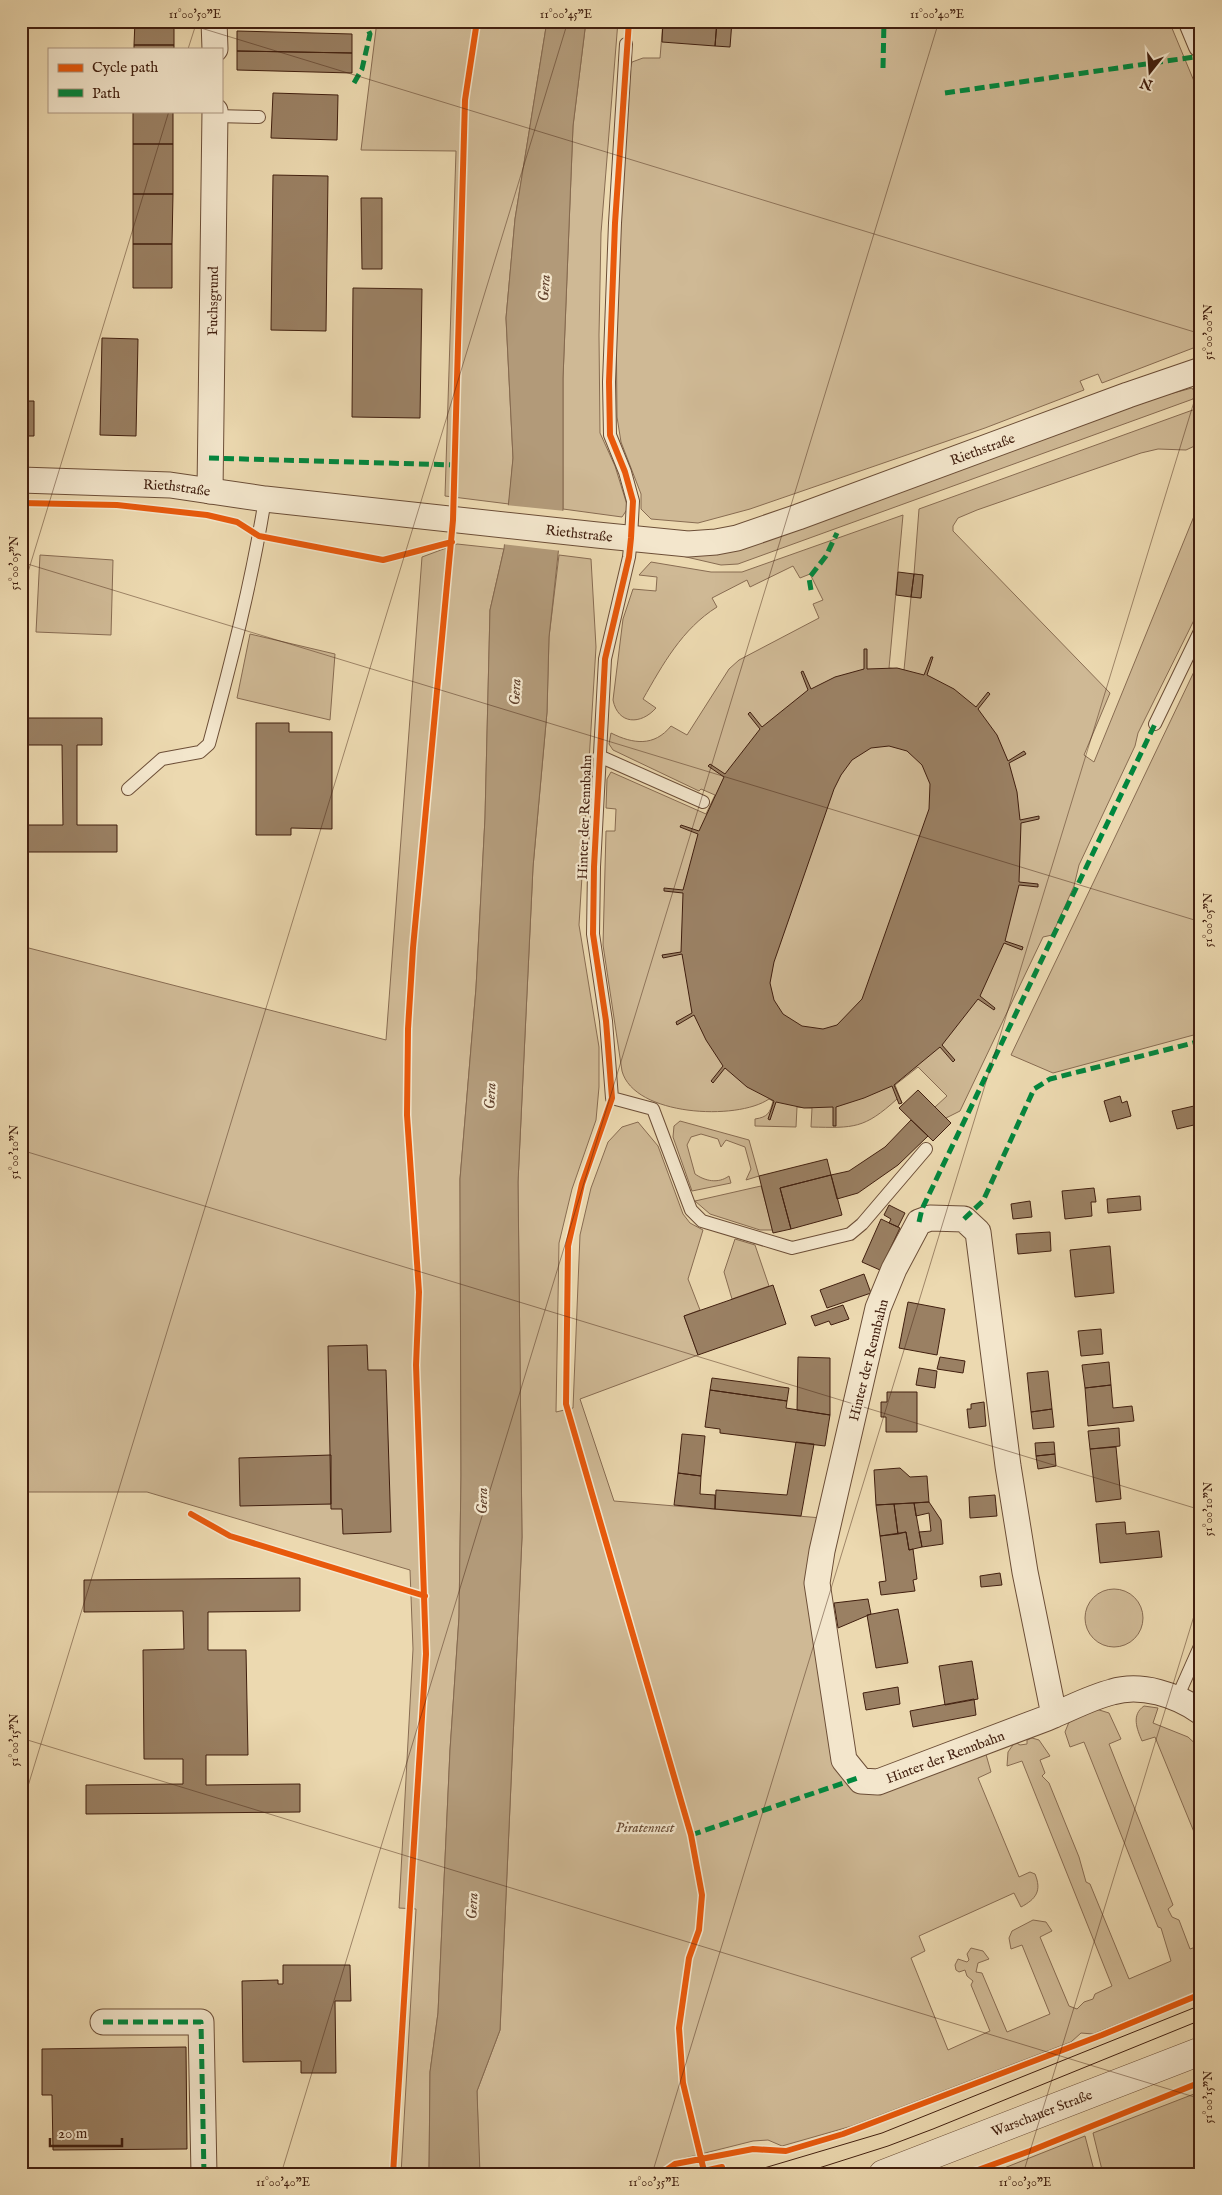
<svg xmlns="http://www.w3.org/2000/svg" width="1222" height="2195" font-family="'IM FELL English',serif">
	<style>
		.green { fill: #cfb995; stroke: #886c52 }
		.water { fill: #b29a79; stroke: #85694f }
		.pier { fill: #ecd9b0 }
		.building { fill: #9a8063; stroke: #411f0f; fill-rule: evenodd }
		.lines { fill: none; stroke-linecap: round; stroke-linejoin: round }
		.service-casing { stroke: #6c4e37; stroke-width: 14 }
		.minor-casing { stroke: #6c4e37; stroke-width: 27 }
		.tertiary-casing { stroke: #6c4e37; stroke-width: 29 }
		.service { stroke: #f3e6cc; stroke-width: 12 }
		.minor { stroke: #f3e6cc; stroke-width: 25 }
		.tertiary { stroke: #f3e6cc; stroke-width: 28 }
		.tram { stroke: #411f0f; stroke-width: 1 }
		.quiet { stroke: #00873e; stroke-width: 5; stroke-dasharray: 10 5; stroke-linecap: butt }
		.cycleway-casing { stroke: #f3e6cc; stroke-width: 9 }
		.cycleway { stroke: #e8590c; stroke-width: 6 }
		.ticks { fill: none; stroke: #411f0f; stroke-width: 1; stroke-opacity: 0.45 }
		.labels { text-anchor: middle; stroke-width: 4.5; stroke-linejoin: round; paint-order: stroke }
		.street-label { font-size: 14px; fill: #411f0f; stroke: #f3e6cc }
		.park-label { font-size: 14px; font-style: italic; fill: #644630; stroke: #f3e6cc }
		.water-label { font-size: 15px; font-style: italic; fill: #63442f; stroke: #f3e6cc }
		.neatline { fill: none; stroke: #411f0f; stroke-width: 2 }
		.ticks-label { font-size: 12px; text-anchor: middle; fill: #411f0f }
	</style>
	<rect width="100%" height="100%" fill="#ecd9b0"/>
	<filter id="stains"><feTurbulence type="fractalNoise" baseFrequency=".004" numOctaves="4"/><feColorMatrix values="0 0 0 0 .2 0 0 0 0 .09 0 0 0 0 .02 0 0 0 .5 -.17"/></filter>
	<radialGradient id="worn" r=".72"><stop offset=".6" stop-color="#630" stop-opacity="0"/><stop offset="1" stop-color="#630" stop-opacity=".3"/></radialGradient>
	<path class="green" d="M377,21H547L515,219L506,318L513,458L509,504L445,496L456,151L361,150Z
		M586,21H618L601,233L599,335L600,433L615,466L628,508L622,517L563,509V378L573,126Z
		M663,21H1169L1201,98V345L1102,383L1098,374L1080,381L1084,390L985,428L750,509L698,523L651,519L641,509V494L621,442L617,417L616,306L629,73L632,62L643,58H660Z
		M1192,388L1195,393L1193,399L738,564L721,565L682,556L705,555L1147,400Z
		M1201,407V443L1186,450L1158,449L1141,453L977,510L958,518L953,526V531L1110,693L1084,755L1094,762L1201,499V606L1138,733L1135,746L1079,865L1074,886L1052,935L1043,937L960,1111L946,1118L935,1107L947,1096L918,1067L895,1085L902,1103L897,1099C864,1129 854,1128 811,1127L812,1108L797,1107L796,1127L755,1126V1119C768,1117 770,1113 773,1101L769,1099C737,1121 634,1116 622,1071L603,945L606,831H615L616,809L606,808L607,779L611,772L706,814L715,795L701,789L699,791L613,750L609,744L611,733C633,744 654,747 671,726L687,735L729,669L739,660L819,618L813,604L823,600L810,574L800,578L793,566L750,587L747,580L712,598L717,607C682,629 663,664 643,699L656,708C641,725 618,725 613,700L623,619L633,589L656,591L657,577L639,575L651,562L711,572H742L903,515L889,668L904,670L911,597L921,598L923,575L914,574L919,509Z
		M457,544L504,549L490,610L485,818L476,988L460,1179L461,1476L459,1617L450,1750L438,2013L430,2072L429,2174H401L416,1909L399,1908L413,1649L410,1570L147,1492H21V946L386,1040L422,557Z
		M40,555L113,560L111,635L36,632Z
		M559,555L591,559L596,647L579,925L599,1047V1087L596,1120L572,1189L559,1243L556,1412L573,1408L580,1235L591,1188L608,1142L622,1127L638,1122L658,1146L683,1214L690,1223L703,1230L688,1279L700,1310L684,1316L698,1355L580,1399L614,1501L822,1518L811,1569L853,1784L985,1751L991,1772L978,1778L1019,1877L1030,1872L1035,1874C1042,1891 1036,1899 1021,1907L1014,1893L919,1936L925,1951L911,1958L948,2050L990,2031L971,1985L973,1981L967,1976L965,1970L959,1972L956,1970L955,1965L958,1959L967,1962L969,1960L967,1954L971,1948L983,1951L989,1959L978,1963L976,1972L982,1973L1007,2032L1050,2014L1022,1945L1011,1949L1009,1938L1012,1931L1033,1920L1046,1922L1052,1931L1040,1937L1069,2006L1077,2009L1084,2002L1093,1999L1095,1994L1112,1986L1022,1761L1007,1766L1008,1752L1015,1742L1020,1745L1027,1744V1740L1032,1738L1039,1740L1050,1756L1040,1760L1045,1773L1042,1776L1049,1783L1079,1857L1086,1882L1090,1884L1129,1979L1171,1961L1161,1928L1158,1927L1084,1742L1070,1747L1065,1732L1069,1722L1096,1709L1109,1713L1121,1739L1109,1744L1173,1905L1168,1909L1172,1917L1179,1920L1190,1949L1201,1945V1990L1093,2034L1081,2033L1071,2042L852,2126L782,2146L768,2140L753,2141L677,2160L654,2174H480L479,2163L477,2091L500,2030L522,1537L518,1182L533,867L547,712L549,637Z
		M250,634L335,654L330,720L237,698Z
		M1201,657V1033L1053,1073L1011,1055Z
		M680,1121L749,1140L759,1176L746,1180L751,1169L745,1147L726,1140L721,1147L718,1139L701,1134L691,1137L687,1145L695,1174C705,1181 718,1184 729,1176L731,1183L692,1191L673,1137L674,1126Z
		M761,1186L773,1230H760L710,1214L695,1201Z
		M735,1239L755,1245L769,1286L732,1299L724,1272Z
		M1085 1618a29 29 0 1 1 58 0a29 29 0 1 1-58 0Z
		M1144,1706L1158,1708L1153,1723L1188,1737L1201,1749V1849L1155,1737L1142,1741C1137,1729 1131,1715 1144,1706Z
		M1194,2094L1201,2111V2168L1177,2174H1103L1093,2133Z
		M1085,2136L1095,2174H989Z"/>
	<path class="water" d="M547,21H586L573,126L563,378V509L549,637L547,712L533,867L518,1182L522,1537L500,2030L477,2091L480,2174H429L430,2072L438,2013L450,1750L459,1617L461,1476L460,1179L476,988L485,818L490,610L504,549L513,458L506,318L515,219Z"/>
	<path class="pier" d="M506,505L565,511L562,551L502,544Z"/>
	<path class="building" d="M135,21H174V45H134Z
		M663,21H717L715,46L662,42Z
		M717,21H732L730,47L715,46Z
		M237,31L352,34V53L237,51Z
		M134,45H174V49H134Z
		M237,51L352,53V73L237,70Z
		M273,93L338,95L337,140L271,138Z
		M133,111H173V144H133Z
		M133,144H173V194H133Z
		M273,175L328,176L326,331L271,330Z
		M133,194H173L172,244H133Z
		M361,198H382V269H362Z
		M133,244H172V288H133Z
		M353,288L422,289L420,418L352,417Z
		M102,338L138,339L136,436L100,435Z
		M21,401H34V436H21Z
		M898,572L914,574L911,597L896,595Z
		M914,574L923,575L921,598L911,597Z
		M864,649H867V669L897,668L924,675L931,657H933L927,675L954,689L976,707L988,692L990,694L978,709L997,735L1008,761L1024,751L1026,754L1009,763L1017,792L1020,820L1039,816V819L1021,823L1019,882L1038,884V887L1019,885L1005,941L1023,947L1022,950L1004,943L980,996L995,1008L994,1010L978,999L942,1045L955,1060L953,1062L940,1047L894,1085L902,1103L899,1104L892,1086L864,1098L836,1107V1126H833V1107L804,1108L776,1102L770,1120L768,1119L774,1101L747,1087L725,1068L713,1083L711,1081L723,1066L706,1040L694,1015L677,1025L676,1022L692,1013L682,954L663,958L662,955L681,952L683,893L664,891V888L683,890L698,834L680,827L681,825L699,831L724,777L708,766L710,764L725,774L760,729L748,714L750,712L762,727L808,690L801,672L803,671L811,689L835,677L864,669ZM889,746L907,751L922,765L930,784L929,809L862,999L837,1025L823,1029L802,1026L783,1014L774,1000L770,983L774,962L834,789L841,775L852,760L871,748Z
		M21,718H102V745H77V825H117V852H21V825H63L62,745H21Z
		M256,723H289V732H332V829L291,828V835H256Z
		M918,1090L951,1123L933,1141L899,1108Z
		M1120,1096L1122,1103L1127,1101L1131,1116L1110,1122L1104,1101Z
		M1194,1106L1198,1124L1177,1129L1172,1111Z
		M911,1120L928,1136L898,1165L858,1193L837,1199L831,1175L849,1171L885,1147Z
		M827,1159L831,1175L780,1188L791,1229L773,1233L759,1176Z
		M831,1175L842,1215L791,1229L780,1188Z
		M1094,1188L1096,1202H1091L1092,1216L1065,1219L1062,1191Z
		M1140,1196L1141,1210L1108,1213L1107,1199Z
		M1030,1201L1032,1217L1013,1219L1011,1204Z
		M889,1205L905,1213L898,1227L889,1223L891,1219L884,1215Z
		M881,1219L900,1228L880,1270L862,1262Z
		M1050,1232L1051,1251L1018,1254L1016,1234Z
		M1110,1246L1114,1293L1075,1297L1070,1250Z
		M864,1274L871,1293L827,1308L820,1290Z
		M773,1285L786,1324L698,1355L684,1316Z
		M908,1302L945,1309L937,1355L899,1348Z
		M843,1305L849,1319L831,1325L829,1321L815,1326L811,1316Z
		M1101,1329L1103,1354L1081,1356L1078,1331Z
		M367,1345L368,1370H386L391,1532L343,1534L342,1509H331L328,1346Z
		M798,1357L830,1358V1415L797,1410Z
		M940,1357L965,1361L963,1373L937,1369Z
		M1109,1362L1111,1385L1085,1388L1082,1365Z
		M919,1368L937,1371L935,1388L916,1385Z
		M1048,1371L1052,1409L1031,1412L1027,1373Z
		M712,1378L789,1388L787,1401L710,1390Z
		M1111,1385L1113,1408L1132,1406L1134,1421L1088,1426L1085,1388Z
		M710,1390L787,1401L786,1408L830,1415L825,1446L720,1433V1429L705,1427Z
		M887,1392H917V1432H886V1417H881V1402H887Z
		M984,1402L986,1426L969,1428L967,1409H971V1404Z
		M1052,1409L1054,1427L1033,1429L1031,1412Z
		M1119,1428L1120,1446L1090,1449L1088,1431Z
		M682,1434L705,1436L701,1476L678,1473Z
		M796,1442L814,1444L801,1516L715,1509L716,1490L787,1495Z
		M1054,1442L1055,1454L1036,1456L1035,1443Z
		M1116,1447L1121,1499L1096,1502L1090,1449Z
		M1055,1454L1056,1466L1038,1469L1036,1456Z
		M331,1455V1504L240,1506L239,1458Z
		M900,1468L910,1477L927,1476L929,1502L876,1505L874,1470Z
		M678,1473L701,1476L700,1494L715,1495V1509L674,1505Z
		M995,1495L997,1516L970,1518L969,1497Z
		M929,1502L941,1520L943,1544L922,1547L919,1532L931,1531L929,1513L916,1516L914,1503Z
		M914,1503L922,1547L909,1550L906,1532L898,1534L894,1504Z
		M894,1504L898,1534L880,1536L876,1505Z
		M1125,1522L1126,1534L1159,1531L1162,1557L1100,1563L1096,1524Z
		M906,1532L909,1550L913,1549L917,1579L913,1580L915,1591L881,1595L879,1582L886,1581L880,1536Z
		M1000,1573L1002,1585L981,1587L980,1576Z
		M300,1578V1611L208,1612V1650H246L248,1755H206V1785L300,1784V1812L86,1814V1785L183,1784V1759H144L143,1650L184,1649L183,1611L84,1612V1580Z
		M868,1599L871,1614L838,1628L834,1603Z
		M898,1609L908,1663L876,1668L867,1615Z
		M972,1661L978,1699L945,1705L939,1666Z
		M898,1687L900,1704L866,1710L863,1693Z
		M974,1699L976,1715L913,1727L910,1711Z
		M283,1965H350L351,2001H335L336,2073H301V2061L243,2062L242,1981L278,1980V1984H283Z
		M186,2047L187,2149L53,2150L52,2095H42V2049Z
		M1201,2168V2174H1177Z"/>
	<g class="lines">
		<g class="service-casing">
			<path id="service" d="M626,44L615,223L609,382L610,435L625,472L633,501L631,538L629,557L605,659L594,867L593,934L606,1021L612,1098L653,1109L691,1210L702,1221L792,1248L850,1234L862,1224L926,1149
				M215,116L259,117
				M1155,724L1201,629
				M599,756L703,802
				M128,789L162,759L200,752L209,744C231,663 252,581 265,499
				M1177,1698L1201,1644"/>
		</g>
		<g class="minor-casing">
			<g id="minor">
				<path d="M214,21L215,49"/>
				<path d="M1191,21L1201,45"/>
				<path id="s1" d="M21,480L170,485L265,499L597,535L688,544L716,542L737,538L798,517L1128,395L1201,370"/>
				<path id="s2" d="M210,491L215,111"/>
				<path id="s3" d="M1054,1715L1025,1572L1008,1466L978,1232L964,1219L930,1218L919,1222L894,1269L878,1308L822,1551L817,1583L844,1760L861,1781L878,1782L1047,1718L1054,1715C1073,1707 1092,1697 1112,1692C1141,1683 1177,1695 1201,1712"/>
				<path d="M103,2022H201L204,2174"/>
			</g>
		</g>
		<g class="tertiary-casing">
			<g id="tertiary">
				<path id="s4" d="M883,2174L1201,2051"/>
			</g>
		</g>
		<use href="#service" class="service"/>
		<use href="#minor" class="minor"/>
		<use href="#tertiary" class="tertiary"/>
		<path class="tram" d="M744,2174L882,2133L1201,2005
			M800,2174L888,2146L933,2129L1201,2020"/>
		<path class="quiet" d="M883,68L884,21
			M354,83L362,69L370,34L364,21
			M945,93L1201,56
			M209,458L456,465
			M811,590L809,578L826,556L837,533
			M964,1219L983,1201L1034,1089L1050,1079L1201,1041
			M919,1222L922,1209L1155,724
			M691,1835L858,1778
			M103,2022H201L204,2174"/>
		<g class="cycleway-casing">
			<path id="cycleway" d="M629,21L615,223L609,382L610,435L625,472L633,501L631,538L629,557L605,659L594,867L593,934L606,1021L612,1098L582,1184L568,1246L566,1404L691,1835L702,1895L699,1930L689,1958L679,2028L683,2083L704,2171L722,2167L723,2174
				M21,503L117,505L207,515L237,522L259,536L383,560L452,542
				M191,1514L230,1536L425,1596
				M393,2174L426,1654L416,1365L419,1292L407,1115L408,1029L413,948L453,520L465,100L477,21
				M661,2174L675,2164L753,2149L786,2151L843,2134L1102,2035L1201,1994
				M967,2174L1030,2151L1201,2082"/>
		</g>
		<use href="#cycleway" class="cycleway"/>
	</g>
	<path class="ticks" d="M178,21L1201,334M188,49L197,21M21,562L1201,922M21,595L169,111M21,1150L1201,1510M21,1738L1201,2099M21,1809L568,21M281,2174L939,21M652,2174L1201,379M1023,2174L1201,1593"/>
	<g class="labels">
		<g class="street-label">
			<text dy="5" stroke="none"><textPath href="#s2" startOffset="190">Fuchsgrund</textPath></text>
			<text dy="5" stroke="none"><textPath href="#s1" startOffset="981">Riethstraße</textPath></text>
			<text dy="5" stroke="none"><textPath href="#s1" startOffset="156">Riethstraße</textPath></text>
			<text dy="5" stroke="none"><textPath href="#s1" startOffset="561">Riethstraße</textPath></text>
			<text transform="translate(584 817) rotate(-88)" y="5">Hinter der Rennbahn</text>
			<text transform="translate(868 1360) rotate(-76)" y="5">Hinter der Rennbahn</text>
			<text dy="5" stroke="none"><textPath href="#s3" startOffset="1226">Hinter der Rennbahn</textPath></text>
			<text dy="5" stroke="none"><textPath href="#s4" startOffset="170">Warschauer Straße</textPath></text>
		</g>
		<g class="park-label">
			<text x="645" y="1832">Piratennest</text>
		</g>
		<g class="water-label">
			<text transform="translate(544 288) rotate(-86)" y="5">Gera</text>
			<text transform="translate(515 692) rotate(-87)" y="5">Gera</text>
			<text transform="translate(490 1096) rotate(-87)" y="5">Gera</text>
			<text transform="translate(482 1501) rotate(-89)" y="5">Gera</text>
			<text transform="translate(472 1906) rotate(-87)" y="5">Gera</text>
		</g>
	</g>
	<rect width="1222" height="2195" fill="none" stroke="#ecd9b0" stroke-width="55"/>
	<rect x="48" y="48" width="175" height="65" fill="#f3e6cc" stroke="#ac9680"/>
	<rect x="58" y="64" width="25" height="8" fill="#e8590c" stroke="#ac9680"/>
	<text x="92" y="72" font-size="15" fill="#411f0f">Cycle path</text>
	<rect x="58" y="89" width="25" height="8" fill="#00873e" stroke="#ac9680"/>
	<text x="92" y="98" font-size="15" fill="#411f0f">Path</text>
	<g transform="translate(1150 72) rotate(197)" stroke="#f3e6cc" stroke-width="4" paint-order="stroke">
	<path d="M0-4L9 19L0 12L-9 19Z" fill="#411f0f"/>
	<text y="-8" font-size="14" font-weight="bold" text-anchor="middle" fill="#411f0f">N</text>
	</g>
	<path d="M50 2138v8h72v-8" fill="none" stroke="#411f0f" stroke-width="2.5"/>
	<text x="58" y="2138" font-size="15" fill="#411f0f" stroke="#f3e6cc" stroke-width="4" paint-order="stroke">20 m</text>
	<rect x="28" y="28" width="1166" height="2140" class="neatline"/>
	<g class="ticks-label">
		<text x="195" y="18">11°00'50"E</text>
		<text x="566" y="18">11°00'45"E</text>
		<text x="937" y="18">11°00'40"E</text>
		<text transform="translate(1208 332) rotate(-90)" y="4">51°00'00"N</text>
		<text transform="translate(14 563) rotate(-90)" y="4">51°00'05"N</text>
		<text transform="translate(1208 920) rotate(-90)" y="4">51°00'05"N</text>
		<text transform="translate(14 1152) rotate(-90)" y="4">51°00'10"N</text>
		<text transform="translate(1208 1509) rotate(-90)" y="4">51°00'10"N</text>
		<text transform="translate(14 1740) rotate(-90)" y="4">51°00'15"N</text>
		<text transform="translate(1208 2097) rotate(-90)" y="4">51°00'15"N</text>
		<text x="283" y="2186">11°00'40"E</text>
		<text x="654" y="2186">11°00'35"E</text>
		<text x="1025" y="2186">11°00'30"E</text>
	</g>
	<rect width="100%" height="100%" filter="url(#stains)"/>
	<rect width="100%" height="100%" fill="url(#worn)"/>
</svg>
